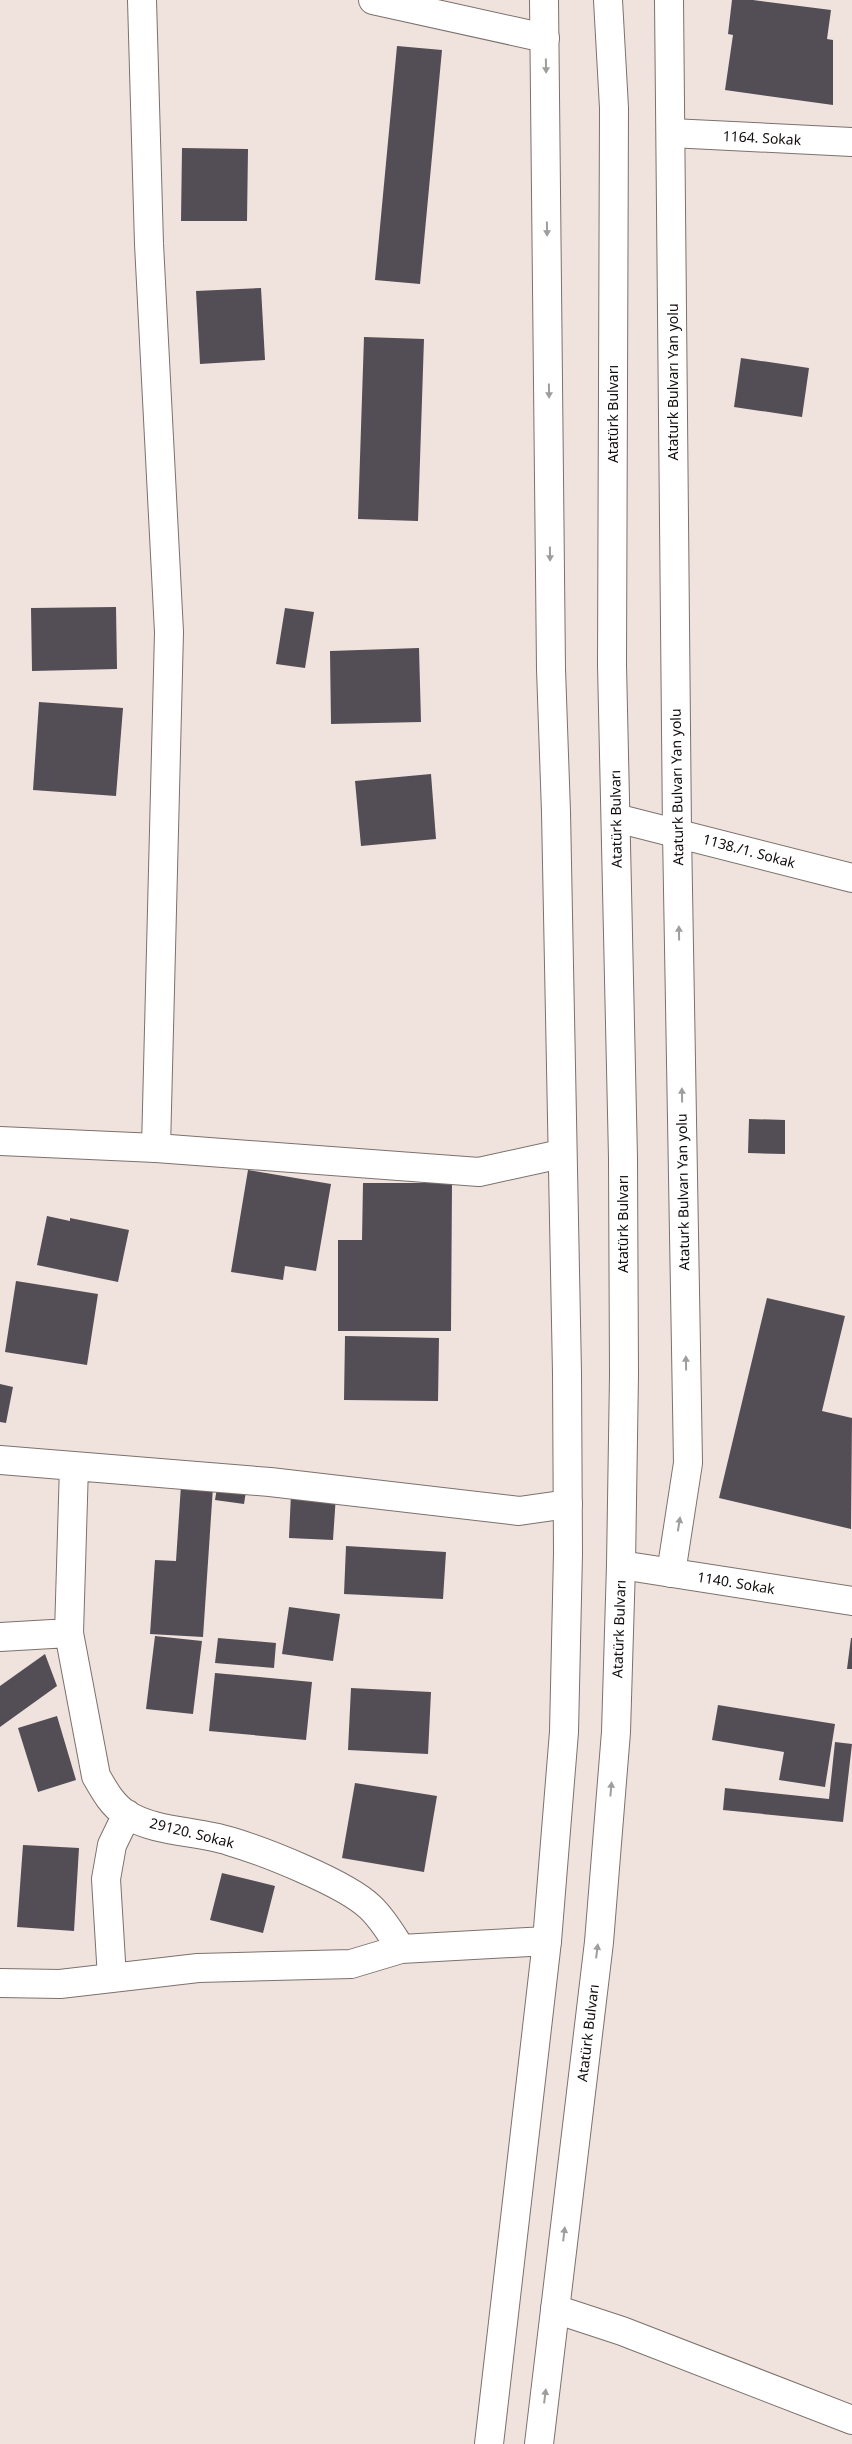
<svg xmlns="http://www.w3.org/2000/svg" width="852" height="2444" font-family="'Noto Sans',sans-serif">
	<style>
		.building { fill: #534d55 }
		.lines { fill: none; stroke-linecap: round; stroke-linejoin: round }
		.street-casing { stroke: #7c716c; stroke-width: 30 }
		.secondary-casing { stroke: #7c716c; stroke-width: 30 }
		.highway-casing { stroke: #7c716c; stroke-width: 30 }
		.street { stroke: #fff; stroke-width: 28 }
		.secondary { stroke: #fff; stroke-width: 28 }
		.highway { stroke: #fff; stroke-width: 28 }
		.oneway { fill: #9f9e9d }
		.labels { text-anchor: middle; stroke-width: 5; stroke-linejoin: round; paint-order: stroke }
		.street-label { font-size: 14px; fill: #100c0b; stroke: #fff }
	</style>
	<rect width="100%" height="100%" fill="#f0e3de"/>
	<path class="building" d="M732,0H753L831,10L827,39L833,40V105L725,90L733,35L728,34Z
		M397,46L442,50L420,284L375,280Z
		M182,148L248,149L247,221H181Z
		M261,288L265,360L200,364L196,291Z
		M364,337L424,339L418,521L358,519Z
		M741,358L809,368L802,417L734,407Z
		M116,607L117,669L32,671L31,608Z
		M285,608L314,612L305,668L276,664Z
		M419,648L421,722L331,724L330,651Z
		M39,702L123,708L116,796L33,790Z
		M431,774L436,839L361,846L355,781Z
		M749,1119L785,1120V1154L748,1153Z
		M248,1170L331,1184L316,1271L285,1266L283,1280L231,1272Z
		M363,1183H452L451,1331H338V1240H362Z
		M47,1216L70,1221V1218L129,1230L118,1282L37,1265Z
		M16,1281L98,1294L87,1365L5,1352Z
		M767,1298L845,1316L822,1411L852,1418L851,1529L719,1498Z
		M345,1336L439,1338L438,1401L344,1400Z
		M0,1384L13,1387L6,1423L0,1422Z
		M218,1482L247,1485L244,1504L215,1500Z
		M181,1485L213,1487L203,1637L150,1634L155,1560L176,1561Z
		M291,1493L336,1495L333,1540L289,1538Z
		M346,1546L446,1552L443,1599L344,1594Z
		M289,1607L340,1614L333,1661L282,1654Z
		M155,1636L202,1641L193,1714L146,1709Z
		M218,1638L276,1643L274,1668L215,1663Z
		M851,1638H852V1669H847Z
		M45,1654L57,1686L0,1727V1686Z
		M215,1673L312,1682L306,1740L209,1731Z
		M351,1688L431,1692L428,1754L348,1750Z
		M718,1705L835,1724L825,1787L779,1780L784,1752L712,1740Z
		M57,1716L76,1780L38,1792L18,1728Z
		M835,1742L852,1744L843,1822L723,1810L725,1788L829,1799Z
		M355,1783L437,1796L424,1872L342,1858Z
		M23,1845L79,1848L74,1931L17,1927Z
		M222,1873L275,1886L263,1933L210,1920Z"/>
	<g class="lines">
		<g class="street-casing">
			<path id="street" d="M142,0L149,244L169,632L156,1148
				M373,0L545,38
				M671,133L852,142
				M616,818L852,878
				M0,1460L270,1482L519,1511L568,1504
				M74,1466L69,1633L96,1776C104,1790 112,1805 126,1814C153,1832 198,1831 229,1841C263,1851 345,1883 370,1907C383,1919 392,1935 401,1949
				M621,1565L852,1601
				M0,1637L69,1633
				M112,1978L106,1879L112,1845L127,1814
				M0,1983L60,1984L198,1968L351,1964L401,1949L547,1941
				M555,2309L622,2331L852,2420"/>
		</g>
		<g class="secondary-casing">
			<path id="secondary" d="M669,0L677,832L688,1463L671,1573
				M0,1141L156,1148L479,1172L561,1154"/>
		</g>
		<g class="highway-casing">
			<path id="highway" d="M489,2444L547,1941L564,1732L568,1553L567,1373L556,812L551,669L544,0
				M539,2444L599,1942L616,1732L621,1565L624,1375L623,1158L612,665L614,108L608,0"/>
		</g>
		<use href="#street" class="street"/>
		<use href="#secondary" class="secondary"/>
		<use href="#highway" class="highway"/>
	</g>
	<defs><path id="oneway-solid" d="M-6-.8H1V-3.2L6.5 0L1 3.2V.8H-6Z" transform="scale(1.25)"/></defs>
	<g class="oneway">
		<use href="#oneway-solid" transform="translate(546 66) rotate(89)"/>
		<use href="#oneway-solid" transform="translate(547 229) rotate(89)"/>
		<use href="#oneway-solid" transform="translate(549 391) rotate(89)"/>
		<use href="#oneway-solid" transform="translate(550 554) rotate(89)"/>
		<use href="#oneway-solid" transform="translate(679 933) rotate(-91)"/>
		<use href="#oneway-solid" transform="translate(682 1095) rotate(-91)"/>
		<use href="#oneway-solid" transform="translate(686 1363) rotate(-91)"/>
		<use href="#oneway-solid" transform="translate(679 1524) rotate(-81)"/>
		<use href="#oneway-solid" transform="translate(611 1789) rotate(-85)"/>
		<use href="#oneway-solid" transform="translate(597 1951) rotate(-83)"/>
		<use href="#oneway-solid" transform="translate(564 2234) rotate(-83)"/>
		<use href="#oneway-solid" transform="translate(545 2396) rotate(-83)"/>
	</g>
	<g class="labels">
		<g class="street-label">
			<text transform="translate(762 138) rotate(3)" y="5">1164. Sokak</text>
			<text transform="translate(673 382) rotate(-90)" y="5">Ataturk Bulvarı Yan yolu</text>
			<text transform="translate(613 414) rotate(-90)" y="5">Atatürk Bulvarı</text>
			<text transform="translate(677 787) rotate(-91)" y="5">Ataturk Bulvarı Yan yolu</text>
			<text transform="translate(616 819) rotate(-91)" y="5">Atatürk Bulvarı</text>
			<text transform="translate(749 851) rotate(15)" y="5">1138./1. Sokak</text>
			<text transform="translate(683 1192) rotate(-91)" y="5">Ataturk Bulvarı Yan yolu</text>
			<text transform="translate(623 1224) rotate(-90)" y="5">Atatürk Bulvarı</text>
			<text transform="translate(736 1583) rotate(9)" y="5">1140. Sokak</text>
			<text transform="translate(619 1629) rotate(-88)" y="5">Atatürk Bulvarı</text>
			<text transform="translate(192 1833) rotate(14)" y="5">29120. Sokak</text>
			<text transform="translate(588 2033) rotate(-83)" y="5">Atatürk Bulvarı</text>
		</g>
	</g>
</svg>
